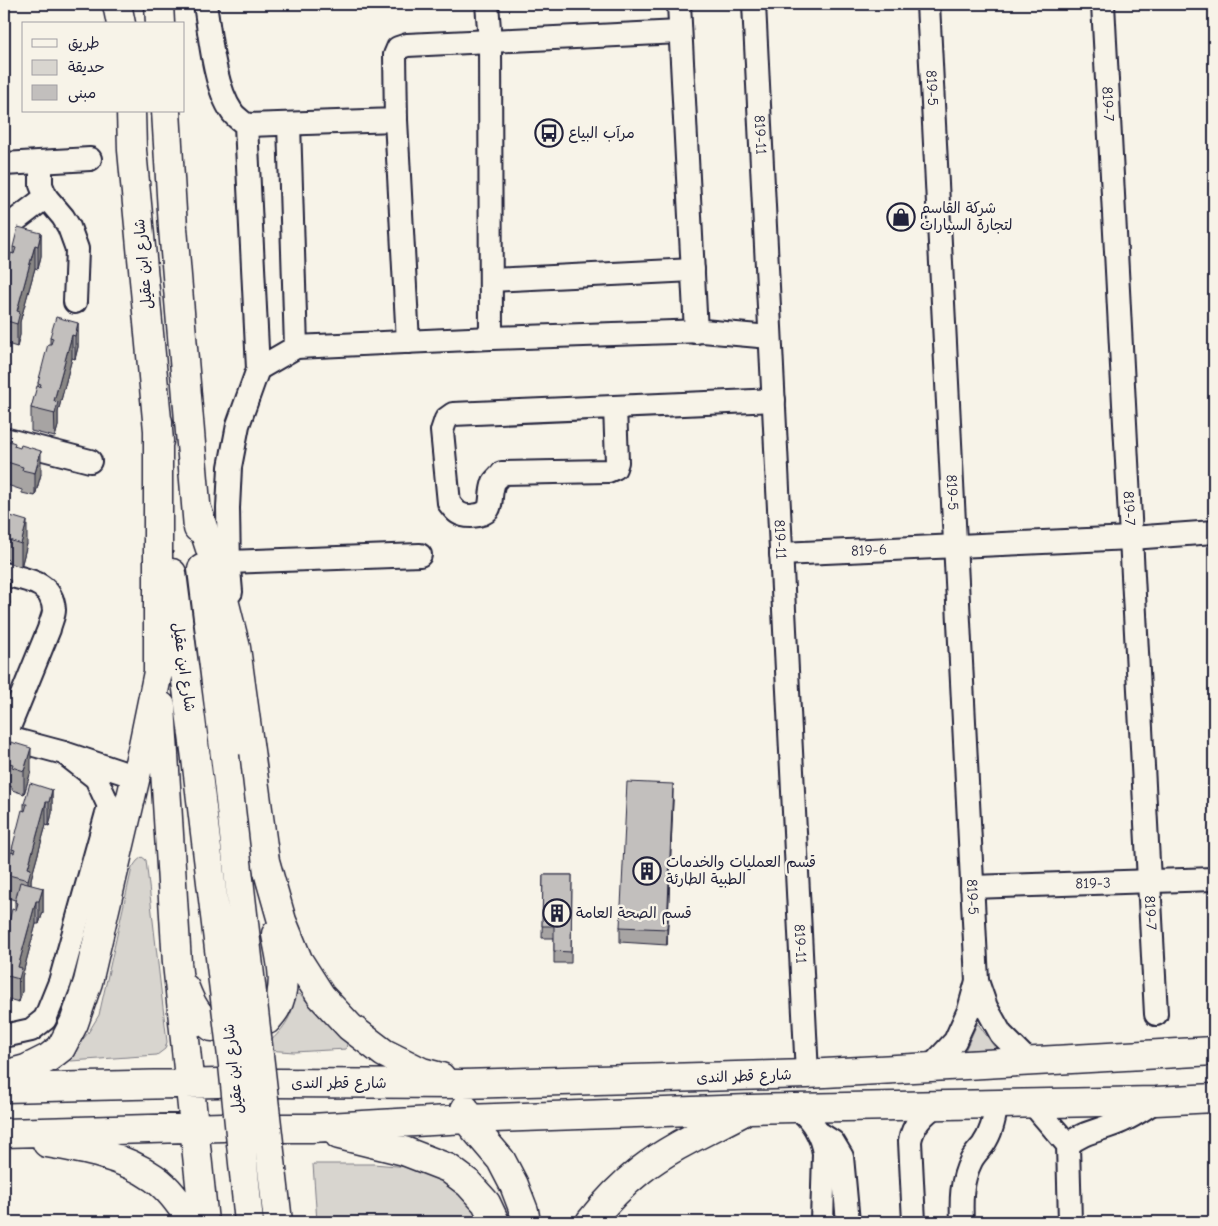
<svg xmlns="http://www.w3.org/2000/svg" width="1218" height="1226" font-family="'Comic Neue','Playpen Sans Arabic',sans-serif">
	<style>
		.green { fill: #d8d5cf; stroke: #7d7c85 }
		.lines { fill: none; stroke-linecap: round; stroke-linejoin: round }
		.minor-casing { stroke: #22223b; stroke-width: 26 }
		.major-casing { stroke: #22223b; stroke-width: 31 }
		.minor { stroke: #f7f3e8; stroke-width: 22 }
		.major { stroke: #f7f3e8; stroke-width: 28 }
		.major-bridge-casing { stroke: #22223b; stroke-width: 31; stroke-linecap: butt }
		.major-bridge { stroke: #f7f3e8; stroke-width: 28 }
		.wall { fill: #a7a4a3; stroke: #22223b }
		.shaded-wall { fill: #888684; stroke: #22223b }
		.building { fill: #c2bfbd; stroke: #22223b }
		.labels { text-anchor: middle; stroke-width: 5; stroke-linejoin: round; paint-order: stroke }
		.street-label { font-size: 15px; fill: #22223b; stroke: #f7f3e8 }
		.poi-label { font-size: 15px; fill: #22223b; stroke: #f7f3e8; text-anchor: start }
	</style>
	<rect width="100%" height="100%" fill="#f7f3e8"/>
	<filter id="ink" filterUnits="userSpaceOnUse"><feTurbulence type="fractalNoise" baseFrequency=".02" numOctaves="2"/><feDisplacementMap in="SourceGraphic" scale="10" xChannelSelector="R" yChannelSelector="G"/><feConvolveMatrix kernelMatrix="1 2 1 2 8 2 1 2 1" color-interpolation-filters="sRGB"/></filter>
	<g filter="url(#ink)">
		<path class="green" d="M142,857L146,860L167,1042L165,1049L157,1055L71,1061L69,1060L68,1057L88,1033L99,1015L132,868L137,861Z
			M295,994H300L325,1022L345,1038L347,1044L346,1049L294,1052L266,1050L265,1046C282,1031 293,1018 295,994Z
			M977,1024L979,1025L998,1052L964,1053Z
			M313,1164H373L421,1168L453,1184L476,1213L480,1222H317Z"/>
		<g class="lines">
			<g class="minor-casing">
				<g id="minor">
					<path d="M205,4C210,35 214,86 232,112C235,117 242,121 246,125L258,369L238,425L230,467L228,508L229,569L231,592"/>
					<path d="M487,4L490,41L491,338"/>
					<path d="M679,4L696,332"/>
					<path id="s1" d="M754,4L807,1074"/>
					<path id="s2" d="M928,4L977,981L986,1007L1001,1034L1029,1062"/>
					<path id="s3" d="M1103,4L1156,1014"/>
					<path d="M396,120L408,342"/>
					<path d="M289,124L296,347"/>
					<path d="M246,125L396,120L395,55L398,48L407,45L680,32"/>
					<path d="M41,162V185L46,197L63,217L69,227L77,249L75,302"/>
					<path d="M4,164L90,159"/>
					<path d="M4,254L9,228L16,220L46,197"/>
					<path d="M491,280L693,270"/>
					<path d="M258,369L296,347L491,338L703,331L770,337"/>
					<path d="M615,407L617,462L615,468L608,471L502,473C500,476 496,479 494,482C487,500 498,514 471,516C459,516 456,512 449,503L442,431L446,419L453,414L774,400"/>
					<path d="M4,439L90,461"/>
					<path id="s4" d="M781,554L1131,538L1214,532"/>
					<path d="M229,562L420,555"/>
					<path d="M4,574C26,580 52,581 54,610C54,616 50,623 49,629L5,737"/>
					<path d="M4,737L64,753L136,777"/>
					<path id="s5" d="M972,887L1214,879"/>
					<path d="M4,1036L31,1030L45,1019L60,982L109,806L96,778L64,753"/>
					<path d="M931,1067L955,1041L969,1010L977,981"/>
					<path d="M1032,1103L1068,1145L1070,1222"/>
					<path d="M799,1109C813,1121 821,1135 824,1153L822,1222"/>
					<path d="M819,1133L833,1142L842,1157L848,1222"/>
					<path d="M1068,1145C1083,1131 1103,1130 1122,1121C1134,1116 1145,1108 1156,1101"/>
					<path d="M914,1222L910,1141C913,1125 922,1116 935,1106"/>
					<path d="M962,1222C961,1200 961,1181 971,1161C974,1155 979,1150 983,1145C992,1132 994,1119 997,1104"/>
				</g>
			</g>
			<g class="major-casing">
				<path id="major" d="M117,4L121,24
					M159,4L160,24
					M131,111L132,150L159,441
					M166,111L173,228L198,528
					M197,509L215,564L236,648L265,861L282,921L298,960L321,996L350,1027L384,1053L422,1072L441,1077
					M202,569L225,756
					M172,573L196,758
					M161,706L177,963L204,1222
					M185,988C191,1004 198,1017 212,1027
					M267,1020C270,1016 274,1012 276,1008C289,986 280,957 276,934
					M4,1075L26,1069L48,1058L61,1048L74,1023L88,982L142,750L158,672V422
					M274,1083L463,1084L807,1074L1214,1051
					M4,1088L218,1083
					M465,1109L466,1119L501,1160L514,1185L524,1211L526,1222
					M279,1128H311L466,1119L749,1109L1156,1101L1214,1098
					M4,1133L223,1127
					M339,1135L404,1151L448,1168L468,1183L486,1203L495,1222
					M47,1143C84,1149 123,1156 154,1178C170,1189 181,1206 192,1222
					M590,1222C604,1204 623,1184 641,1170C670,1147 709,1130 741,1113"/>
			</g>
			<use href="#minor" class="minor"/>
			<use href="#major" class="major"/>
			<g class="major-bridge-casing">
				<path id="major-bridge" d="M225,756L278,1222
					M196,758L233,1065L249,1222"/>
			</g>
			<use href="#major-bridge" class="major-bridge"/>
		</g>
		<path class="wall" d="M41,233V256L38,269L35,268L20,322V335L17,347L4,343V279L13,254V247Z
			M78,323V347L75,359L72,358L58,412V426L55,437L31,431V408L38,386V383L50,344V337Z
			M4,439L15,446L41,474L35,496L22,493V490L4,484Z
			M4,517L27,544L21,567L9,563V560L4,559Z
			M4,578L10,603L7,615H4Z
			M4,740V743L31,771L24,794L12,790V787L4,785Z
			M52,790V813L49,826L46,825L31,879V886L43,888V912L39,924H36L22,977V991L19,1002L4,998V941L15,909V900L5,897V874L12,852V849L24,811V804Z
			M673,800L667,945L620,942V927Z
			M543,875H572L571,963H554V938H542Z"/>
		<path class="shaded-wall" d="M41,233V256L38,269V246Z
			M35,245V268L20,322V335L17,347V311Z
			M78,323V347L75,359V336Z
			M72,335V358L58,412V426L55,437L54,401Z
			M41,451V474L35,496V473Z
			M27,521V544L21,567V544Z
			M10,580V603L7,615V592Z
			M31,748V771L24,794V771Z
			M673,784V800L667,945V929Z
			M52,790V813L49,826V802Z
			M46,802V825L31,879V892L28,904V868Z
			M43,888V912L39,924V901Z
			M36,901V924L22,977V991L19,1002L18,967Z"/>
		<path class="building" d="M18,227L41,233L38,246L35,245L17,311L20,312L17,324L4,320V279L11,253L14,254L16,248L13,247Z
			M56,317L78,323L75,336L72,335L54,401L58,402L55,414L31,408L37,386L40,387L41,384L38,383L48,344H51L53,338L50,337Z
			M4,439L15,443L14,446L20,448L21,445L41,451L35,473L22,470L23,467L4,461Z
			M7,515L27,521L21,544L9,540V537L4,536V517L7,518Z
			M4,578L10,580L7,592H4Z
			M11,742L31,748L24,771L12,767L13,764L4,762V743L10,745Z
			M627,782L673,784L667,929L620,927Z
			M30,783L52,790L49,802H46L28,868L31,869L28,880L5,874L11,852L14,853L15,850L12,849L22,810L25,811L27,804H24Z
			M543,875H572L571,952L554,951V926H542Z
			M20,882L43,888L39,901H36L18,967L22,968L19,979L4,975V952L5,949H4V941L12,909L15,910L17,903L15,902Z"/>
	</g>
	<defs>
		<g id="bus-ring" transform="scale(1.4375)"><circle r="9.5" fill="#f7f3e8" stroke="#22223b" stroke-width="1.5"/><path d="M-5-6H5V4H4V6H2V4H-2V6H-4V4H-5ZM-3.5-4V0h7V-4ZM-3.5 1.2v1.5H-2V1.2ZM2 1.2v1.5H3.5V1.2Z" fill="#22223b"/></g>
		<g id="shop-ring" transform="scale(1.4375)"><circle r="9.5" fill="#f7f3e8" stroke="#22223b" stroke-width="1.5"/><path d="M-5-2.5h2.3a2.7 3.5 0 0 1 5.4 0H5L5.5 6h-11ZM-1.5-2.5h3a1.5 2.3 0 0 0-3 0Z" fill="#22223b"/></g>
		<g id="building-ring" transform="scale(1.4375)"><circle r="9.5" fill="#f7f3e8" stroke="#22223b" stroke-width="1.5"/><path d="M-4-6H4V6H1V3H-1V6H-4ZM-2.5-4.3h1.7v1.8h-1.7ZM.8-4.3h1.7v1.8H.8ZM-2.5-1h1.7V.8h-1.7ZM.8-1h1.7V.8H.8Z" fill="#22223b"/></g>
	</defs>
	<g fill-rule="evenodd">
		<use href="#bus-ring" x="549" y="133"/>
		<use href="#shop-ring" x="901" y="217"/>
		<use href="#building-ring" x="647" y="871"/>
		<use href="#building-ring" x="557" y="913"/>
	</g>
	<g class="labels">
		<g class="street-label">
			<text dy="5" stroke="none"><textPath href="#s2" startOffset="84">819-5</textPath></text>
			<text dy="5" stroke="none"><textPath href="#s3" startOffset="100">819-7</textPath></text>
			<text dy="5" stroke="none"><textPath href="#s1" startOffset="131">819-11</textPath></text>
			<text transform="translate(143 264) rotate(-95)" y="5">شارع ابن عقيل</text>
			<text dy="5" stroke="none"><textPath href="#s2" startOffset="489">819-5</textPath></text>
			<text dy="5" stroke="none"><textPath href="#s3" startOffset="505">819-7</textPath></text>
			<text dy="5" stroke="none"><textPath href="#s1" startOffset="536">819-11</textPath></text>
			<text dy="5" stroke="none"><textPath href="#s4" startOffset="88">819-6</textPath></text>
			<text transform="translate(184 667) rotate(82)" y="5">شارع ابن عقيل</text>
			<text dy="5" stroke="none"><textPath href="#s5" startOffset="121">819-3</textPath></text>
			<text dy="5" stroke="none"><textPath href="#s2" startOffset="894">819-5</textPath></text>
			<text dy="5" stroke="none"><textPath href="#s3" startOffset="910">819-7</textPath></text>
			<text dy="5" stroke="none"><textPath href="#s1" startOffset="941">819-11</textPath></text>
			<text transform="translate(233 1069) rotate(-96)" y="5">شارع ابن عقيل</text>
			<text transform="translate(744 1076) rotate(-2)" y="5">شارع قطر الندى</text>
			<text x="339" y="1088">شارع قطر الندى</text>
		</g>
		<g class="poi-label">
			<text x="568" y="138">مرآب البياع</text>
			<text x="920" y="213">شركة القاسم<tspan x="920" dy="17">لتجارة السيارات</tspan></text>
			<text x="666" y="867">قسم العمليات والخدمات<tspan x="666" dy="17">الطبية الطارئة</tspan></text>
			<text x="576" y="918">قسم الصحة العامة</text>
		</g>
	</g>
	<rect width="1218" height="1226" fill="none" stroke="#f7f3e8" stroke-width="20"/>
	<rect x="10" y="10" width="1198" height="1206" fill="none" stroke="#22223b" stroke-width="2" filter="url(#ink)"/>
	<rect x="22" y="22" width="162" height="90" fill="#f7f3e8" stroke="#a29fa3"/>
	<rect x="32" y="39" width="25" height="8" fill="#f7f3e8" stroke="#a29fa3"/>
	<text x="68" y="48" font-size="15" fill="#22223b">طريق</text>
	<rect x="32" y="60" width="25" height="15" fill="#d8d5cf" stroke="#a29fa3"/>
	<text x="68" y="72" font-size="15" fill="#22223b">حديقة</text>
	<rect x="32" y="85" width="25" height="15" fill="#c2bfbd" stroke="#a29fa3"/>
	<text x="68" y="98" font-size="15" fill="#22223b">مبنى</text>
</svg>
